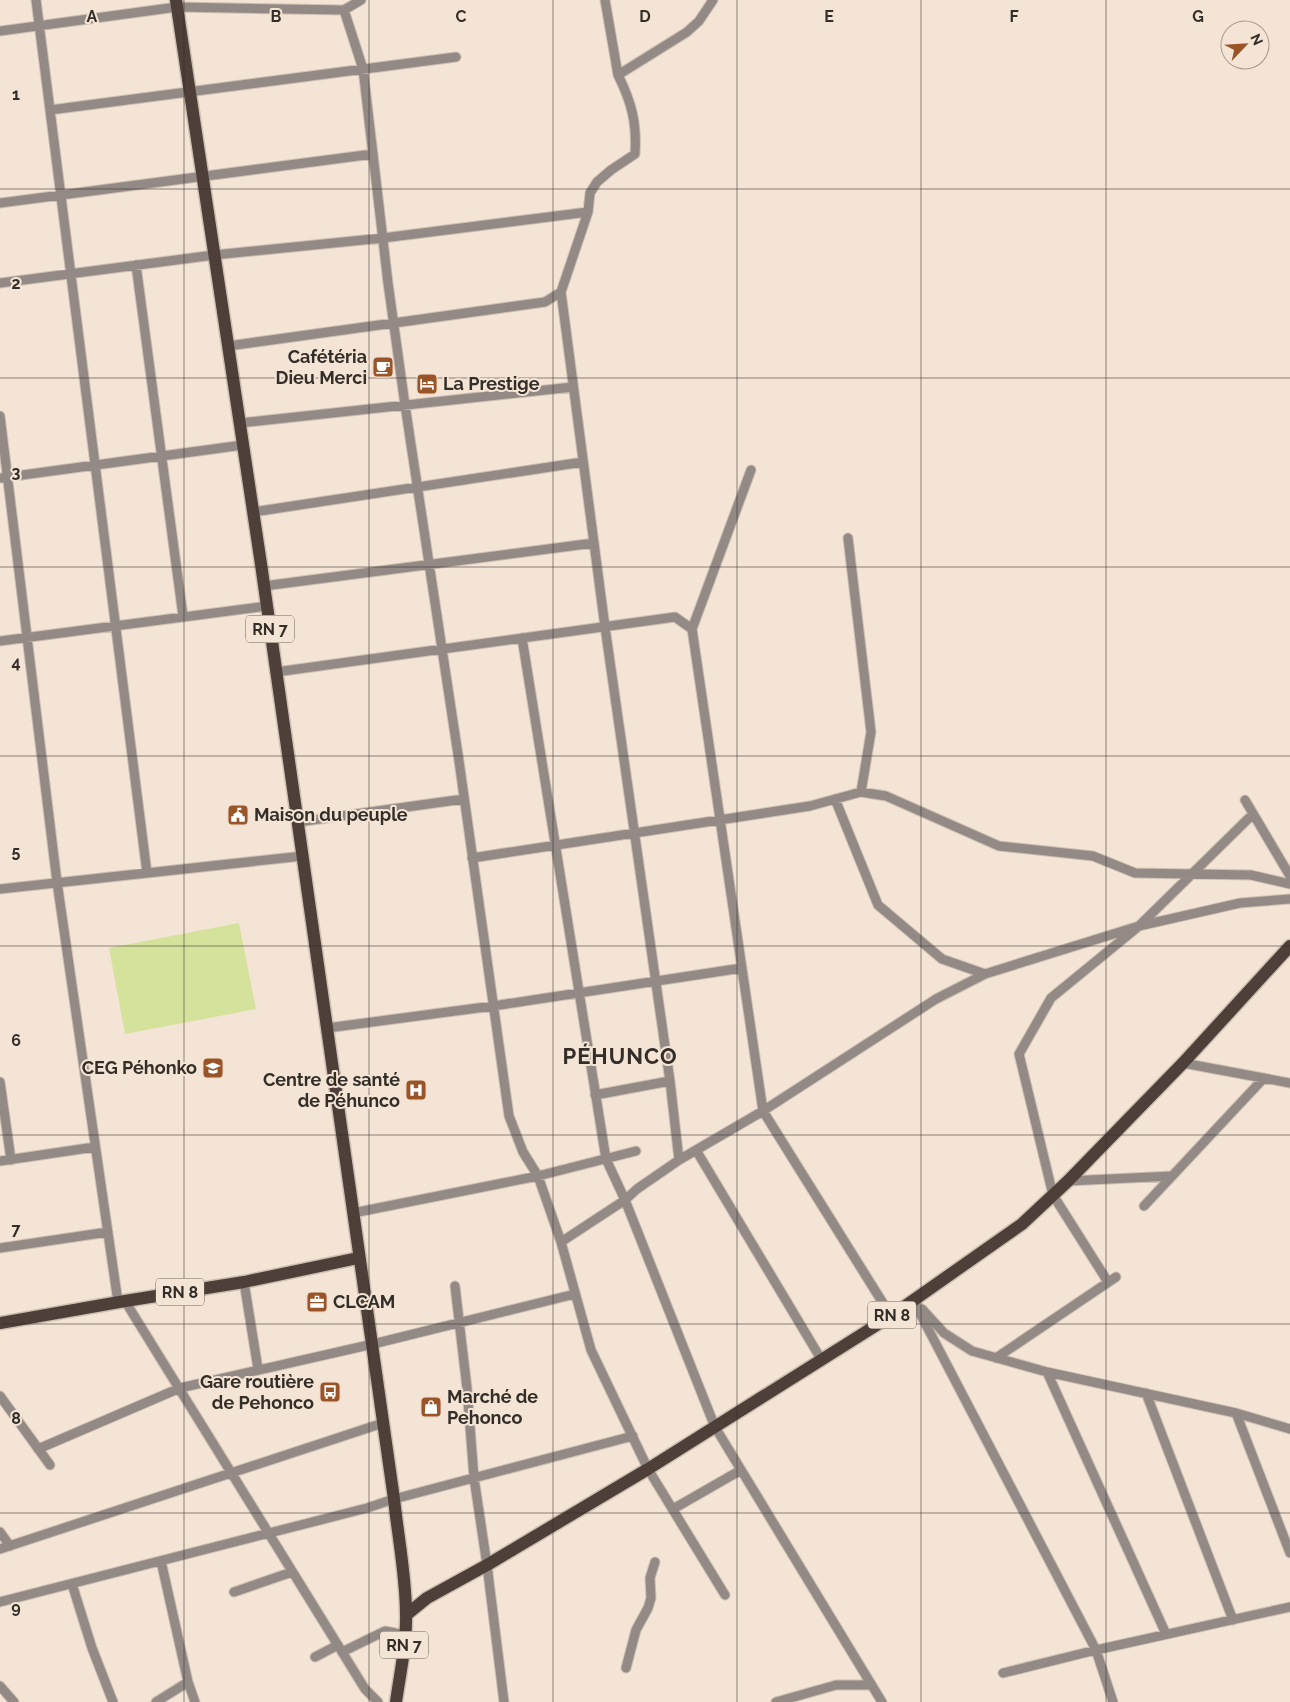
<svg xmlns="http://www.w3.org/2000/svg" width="1290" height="1702" font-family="Raleway,sans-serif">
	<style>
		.green { fill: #d4e29b }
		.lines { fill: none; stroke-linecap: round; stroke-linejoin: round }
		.street-casing { stroke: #cec0b2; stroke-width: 11 }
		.primary-casing { stroke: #cec0b2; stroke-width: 15 }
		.street { stroke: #938a86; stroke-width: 9 }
		.primary { stroke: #4e3f39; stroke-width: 12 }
		.grid { fill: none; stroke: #342e28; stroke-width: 1; stroke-opacity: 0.55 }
		.labels { text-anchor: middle; stroke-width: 4; stroke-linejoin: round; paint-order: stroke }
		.shield { fill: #f4e4d5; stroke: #6e655c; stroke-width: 1 }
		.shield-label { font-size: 16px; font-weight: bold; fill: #342e28 }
		.poi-label { font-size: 18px; font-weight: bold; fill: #342e28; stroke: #f4e4d5; text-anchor: end }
		.district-label { font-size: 22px; font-weight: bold; letter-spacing: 1px; fill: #342e28; stroke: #f4e4d5 }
		.grid-label { font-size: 16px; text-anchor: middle; font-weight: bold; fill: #342e28; stroke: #f4e4d5; stroke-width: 4; stroke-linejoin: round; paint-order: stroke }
	</style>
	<rect width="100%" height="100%" fill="#f4e4d5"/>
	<path class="green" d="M239,923L256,1009L125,1034L109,948Z"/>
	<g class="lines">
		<g class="street-casing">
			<path id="street" d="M36,0L147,873
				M605,0L618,75
				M344,10L363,69L388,283L405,405L459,761L509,1116L523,1152L538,1176L561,1242L591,1350L648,1469L725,1595
				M0,31L177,7L344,10L361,0
				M50,110L456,57
				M0,203L373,154
				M136,265L183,616
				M0,283L214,255L383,238L588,212
				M228,346L545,302L561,292
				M0,416L57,882L118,1302
				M240,423L573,387
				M751,470L692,629L763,1111L891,1316
				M0,478L243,445
				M253,512L583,462
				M848,538L871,732L861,792
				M264,586L594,543
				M522,638L606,1159L625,1200L715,1427L882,1702
				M0,641L267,606
				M276,672L675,617L692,629
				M835,799L878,905L942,959L985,974
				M1245,800L1290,876
				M298,822L464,799
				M472,858L810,806L861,792L886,796L999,846L1093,856L1135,873L1251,875L1290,884
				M0,889L303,856
				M327,1028L493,1006L742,968
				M1183,1063L1290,1083
				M0,1082L11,1160
				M595,1095L670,1081
				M696,1150L821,1359
				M679,1160L670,1081L605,627L561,292L588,212L590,193L597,182L611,170L635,154C637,124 632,103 618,75L687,32L699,21L713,0
				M0,1161L95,1147
				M1068,1181L1172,1176
				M1144,1206L1263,1079
				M353,1213L538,1176L636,1151
				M561,1242L625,1200L637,1189L679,1160L763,1111L936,999L985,974L1139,926L1240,903L1290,899
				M0,1248L108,1232
				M244,1282L258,1369
				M1108,1282L1053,1195L1019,1054L1051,998L1139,926L1253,814
				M455,1286L467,1388L474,1478L487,1565L504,1702
				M913,1300L1096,1650L1113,1702
				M125,1301L365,1689L378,1702
				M922,1309L944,1333L972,1351L1047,1372L1236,1413L1290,1429
				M996,1358L1116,1277
				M1047,1372L1166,1634
				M1146,1393L1233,1620
				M0,1396L50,1465
				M1236,1413L1290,1553
				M38,1449L180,1388L373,1344L575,1294
				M673,1509L741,1470
				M0,1532L10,1546
				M0,1549L383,1423
				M161,1561L188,1682L195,1702
				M72,1584L92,1648L113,1702
				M234,1592L292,1572
				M0,1602L367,1508L394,1499L633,1436
				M342,1652L385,1631L405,1635
				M315,1657L338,1645
				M626,1668L636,1630L648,1608L651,1598L650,1578L655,1562
				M1003,1673L1096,1650L1290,1607
				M0,1686L14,1702
				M156,1702L188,1682
				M776,1702L836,1685H871"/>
		</g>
		<g class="primary-casing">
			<path id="primary" d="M176,0L261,564L394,1499C398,1537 406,1576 406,1614C407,1643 400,1673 396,1702
				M0,1323L125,1301L244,1282L358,1258
				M406,1615L427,1598L487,1565L648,1469L891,1316L1022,1224L1068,1181L1183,1063L1290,946"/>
		</g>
		<use href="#street" class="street"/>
		<use href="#primary" class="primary"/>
	</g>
	<path class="grid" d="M184,0V1702M369,0V1702M553,0V1702M737,0V1702M921,0V1702M1106,0V1702M0,189H1290M0,378H1290M0,567H1290M0,756H1290M0,946H1290M0,1135H1290M0,1324H1290M0,1513H1290"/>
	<defs>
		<g id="cafe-square" transform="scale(1.125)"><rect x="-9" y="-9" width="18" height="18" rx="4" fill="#995528" stroke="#f4e4d5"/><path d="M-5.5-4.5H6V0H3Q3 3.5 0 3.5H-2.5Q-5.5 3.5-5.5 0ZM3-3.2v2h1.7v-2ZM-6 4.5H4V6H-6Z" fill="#fff"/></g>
		<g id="hotel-square" transform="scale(1.125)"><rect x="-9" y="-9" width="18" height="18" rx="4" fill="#995528" stroke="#f4e4d5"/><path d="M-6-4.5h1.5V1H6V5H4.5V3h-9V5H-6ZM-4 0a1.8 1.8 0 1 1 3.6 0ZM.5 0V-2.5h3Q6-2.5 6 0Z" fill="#fff"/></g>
		<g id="civic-square" transform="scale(1.125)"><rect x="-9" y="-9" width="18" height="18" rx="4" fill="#995528" stroke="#f4e4d5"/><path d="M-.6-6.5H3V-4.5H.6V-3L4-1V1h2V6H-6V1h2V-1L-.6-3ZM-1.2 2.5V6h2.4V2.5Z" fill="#fff"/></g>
		<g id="school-square" transform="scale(1.125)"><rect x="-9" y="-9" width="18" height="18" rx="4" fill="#995528" stroke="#f4e4d5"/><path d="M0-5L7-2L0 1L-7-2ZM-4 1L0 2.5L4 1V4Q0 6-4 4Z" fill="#fff"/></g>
		<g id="hospital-square" transform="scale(1.125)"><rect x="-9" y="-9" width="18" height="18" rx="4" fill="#995528" stroke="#f4e4d5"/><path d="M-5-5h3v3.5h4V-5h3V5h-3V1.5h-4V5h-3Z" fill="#fff"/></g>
		<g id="office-square" transform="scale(1.125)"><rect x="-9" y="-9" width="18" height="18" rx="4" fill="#995528" stroke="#f4e4d5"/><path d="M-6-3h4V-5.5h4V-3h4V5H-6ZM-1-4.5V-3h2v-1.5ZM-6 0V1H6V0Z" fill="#fff"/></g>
		<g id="bus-square" transform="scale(1.125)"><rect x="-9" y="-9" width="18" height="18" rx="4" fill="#995528" stroke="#f4e4d5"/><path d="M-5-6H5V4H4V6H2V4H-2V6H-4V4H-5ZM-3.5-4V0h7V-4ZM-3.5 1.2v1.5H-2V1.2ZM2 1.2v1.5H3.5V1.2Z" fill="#fff"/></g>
		<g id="shop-square" transform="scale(1.125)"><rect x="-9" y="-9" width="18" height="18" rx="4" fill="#995528" stroke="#f4e4d5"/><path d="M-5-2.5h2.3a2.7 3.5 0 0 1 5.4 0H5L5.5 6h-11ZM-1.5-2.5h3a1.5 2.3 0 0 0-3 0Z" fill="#fff"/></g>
	</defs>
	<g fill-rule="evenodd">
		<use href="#cafe-square" x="383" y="367"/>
		<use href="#hotel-square" x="427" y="384"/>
		<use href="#civic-square" x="238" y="815"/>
		<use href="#school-square" x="213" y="1068"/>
		<use href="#hospital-square" x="416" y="1090"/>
		<use href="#office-square" x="317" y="1302"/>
		<use href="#bus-square" x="330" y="1392"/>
		<use href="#shop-square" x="431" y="1407"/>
	</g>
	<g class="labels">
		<g class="shield">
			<rect x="246" y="615.5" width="48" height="27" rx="4"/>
			<rect x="156" y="1278.5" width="48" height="27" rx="4"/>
			<rect x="868" y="1301.5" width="48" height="27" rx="4"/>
			<rect x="380" y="1631.5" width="48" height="27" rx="4"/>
		</g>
		<g class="shield-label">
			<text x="270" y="635">RN 7</text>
			<text x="180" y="1298">RN 8</text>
			<text x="892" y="1321">RN 8</text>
			<text x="404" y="1651">RN 7</text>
		</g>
		<g class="poi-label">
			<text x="367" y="363">Cafétéria<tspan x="367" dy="21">Dieu Merci</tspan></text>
			<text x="443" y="390" text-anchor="start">La Prestige</text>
			<text x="254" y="821" text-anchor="start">Maison du peuple</text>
			<text x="197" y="1074">CEG Péhonko</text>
			<text x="400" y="1086">Centre de santé<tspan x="400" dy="21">de Péhunco</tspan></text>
			<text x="333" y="1308" text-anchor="start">CLCAM</text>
			<text x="314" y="1388">Gare routière<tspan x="314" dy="21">de Pehonco</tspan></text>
			<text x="447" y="1403" text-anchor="start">Marché de<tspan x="447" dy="21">Pehonco</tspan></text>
		</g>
		<g class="district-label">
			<text x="620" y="1064">PÉHUNCO</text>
		</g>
	</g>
	<g class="grid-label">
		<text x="92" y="22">A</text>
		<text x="276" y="22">B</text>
		<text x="461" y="22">C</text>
		<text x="645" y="22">D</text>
		<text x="829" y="22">E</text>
		<text x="1014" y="22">F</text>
		<text x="1198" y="22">G</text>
		<text x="16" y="100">1</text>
		<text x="16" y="289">2</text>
		<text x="16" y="478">3</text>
		<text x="16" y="668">4</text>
		<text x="16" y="857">5</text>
		<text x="16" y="1046">6</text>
		<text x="16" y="1235">7</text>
		<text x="16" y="1424">8</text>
		<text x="16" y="1613">9</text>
	</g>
	<g transform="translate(1245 45) rotate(65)"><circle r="24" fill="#f4e4d5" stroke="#a79b90"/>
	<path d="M0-4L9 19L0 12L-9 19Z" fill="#995528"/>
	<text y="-8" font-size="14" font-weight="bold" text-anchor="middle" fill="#342e28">N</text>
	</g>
</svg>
